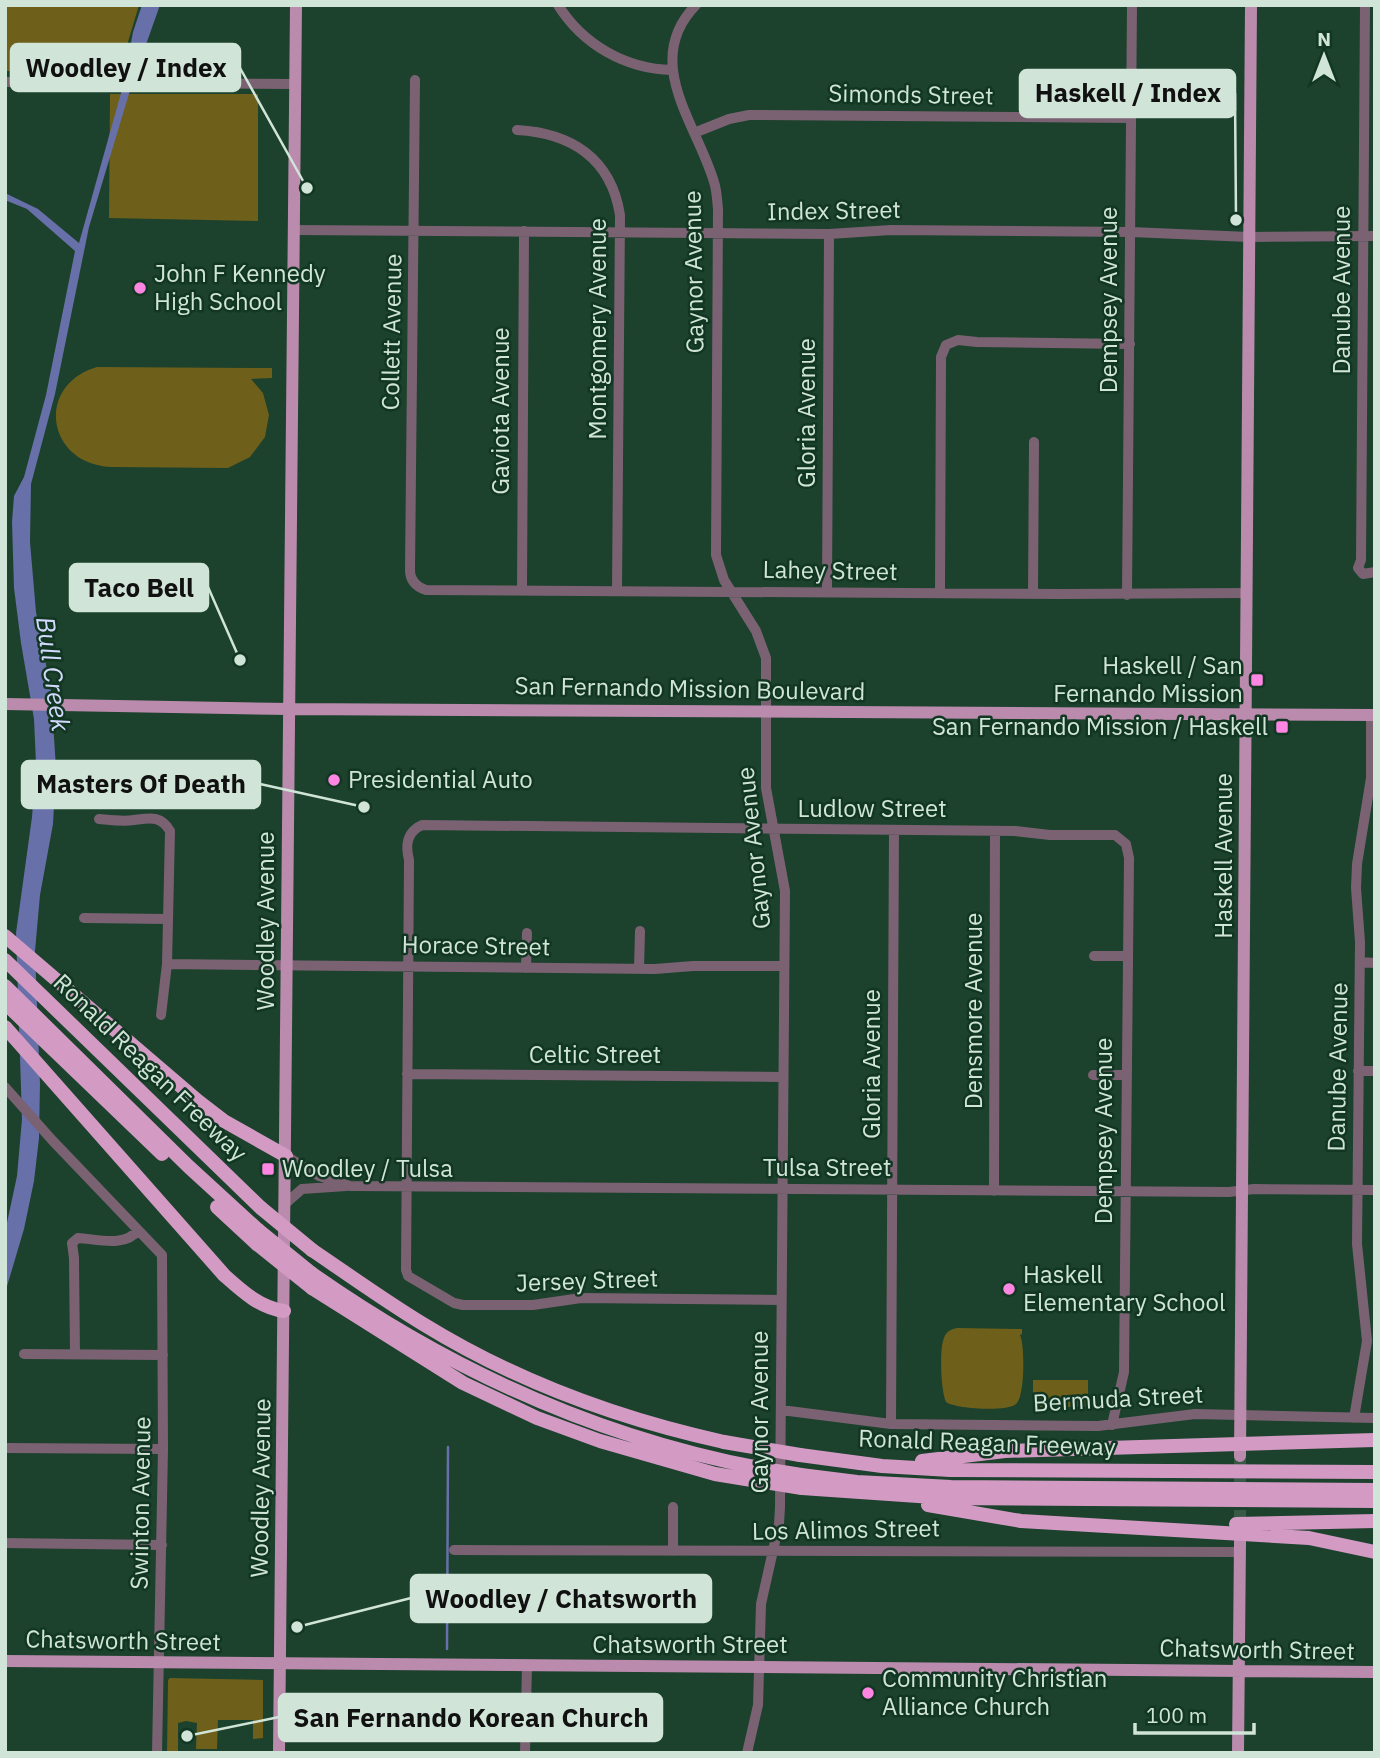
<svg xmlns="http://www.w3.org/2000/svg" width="1380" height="1758" font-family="'IBM Plex Sans',sans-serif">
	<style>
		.green { fill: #6e5f1b }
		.water { fill: #6770a8 }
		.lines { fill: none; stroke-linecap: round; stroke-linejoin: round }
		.stream { stroke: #6770a8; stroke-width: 2.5 }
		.major-tunnel { stroke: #375946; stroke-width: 12; stroke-dasharray: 12 6; stroke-linecap: butt }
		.minor { stroke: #7a6273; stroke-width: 10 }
		.major { stroke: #ba8bad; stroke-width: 12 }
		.highway { stroke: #d39ac4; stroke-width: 14 }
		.highway-bridge { stroke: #d39ac4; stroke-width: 14 }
		.poi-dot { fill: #fd86e2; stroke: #113622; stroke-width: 2.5 }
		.labels { text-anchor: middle; stroke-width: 5; stroke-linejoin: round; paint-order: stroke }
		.street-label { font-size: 24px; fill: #d0e4d7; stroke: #113622 }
		.poi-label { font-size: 24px; fill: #d0e4d7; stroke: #113622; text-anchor: start }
		.water-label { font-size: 26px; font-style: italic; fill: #d3d9fb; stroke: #113622 }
		.leader { fill: none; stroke: #d0e4d7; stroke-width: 2.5 }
		.callout-dot { fill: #d0e4d7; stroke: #113622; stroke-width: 2.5 }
		.callout { fill: #d0e4d7; stroke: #d0e4d7; stroke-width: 2.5 }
		.callout-label { font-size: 26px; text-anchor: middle; font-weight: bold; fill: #111 }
	</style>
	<rect width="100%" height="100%" fill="#1c412c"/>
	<path class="green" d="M5,5H139L119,72L5,71Z
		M110,94H258V221L109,218Z
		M97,367L272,368V378L251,379L263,393L269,415L265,437L250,457L228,468L111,467C46,464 35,385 97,367Z
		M957,1328L1022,1329V1334L1020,1335C1025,1345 1025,1397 1016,1404C1007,1412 955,1409 946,1402C941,1392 939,1349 944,1338C946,1331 952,1329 957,1328Z
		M1033,1380H1088V1407H1033Z
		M170,1678L263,1680V1738L253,1739V1720H218L217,1749H196L197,1723L186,1721L178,1723V1753H167L168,1680Z"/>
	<path class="water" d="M142,5H160L131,87L89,227L55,394L31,484L30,542L36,612L51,691L56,768L53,824L40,895L35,951L40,1084L39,1138L34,1181L24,1229L5,1293V1232L17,1176L22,1119L16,933L32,817L36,764L34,719L21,643L14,588L12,522L14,496L24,477L46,395L75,251L27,209L5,200V193L38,209L79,243L123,86L133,32Z"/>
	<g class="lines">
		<path class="stream" d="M447,1649L448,1447"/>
		<path class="major-tunnel" d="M1240,1456V1534"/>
		<path class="minor" d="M558,5C583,45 626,69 672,70
			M696,5C641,61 697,124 714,182C717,191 717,200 718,209L716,555L724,580L756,631L766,658V788L785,891L780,1507L779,1524L761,1604L758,1705L747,1753
			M1365,5L1361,560L1358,568L1363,574L1375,572
			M415,80L410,570C410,581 417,587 426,590L1062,594L1246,593
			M5,82L296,84
			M517,130C571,133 611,158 620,215L617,590
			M694,133L729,119L749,115L1131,118
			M294,230L829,234L891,230L1131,232L1249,237L1375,236
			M522,590L524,231
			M827,592L829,234
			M940,593L941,357L946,345L958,340L977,342L1130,344
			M1033,594L1034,442
			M1127,595L1132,5
			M99,819C110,820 123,822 134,820C150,818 161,815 170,831L167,964L161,1015
			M84,918L167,919
			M1094,956H1127
			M1360,962L1375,963
			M167,964L655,969L693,966H784
			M526,968L527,933
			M639,969L640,931
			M1358,1071H1375
			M407,1074L783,1077
			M1093,1075H1126
			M5,1087L52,1140L162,1255L163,1449L157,1753
			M286,1156L319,1176L350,1186L1229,1192L1254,1189L1375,1190
			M994,1191L995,831
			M286,1203L302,1189L346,1186
			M781,1300L581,1298L533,1305H463L454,1303L408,1276L406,1270L409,860C405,844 407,832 422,825L1015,831L1050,835H1115L1126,844L1129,858L1124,1372L1112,1425
			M24,1354L163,1355
			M75,1354L74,1258L72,1243L78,1238C97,1239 125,1248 138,1230
			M781,1410L891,1424L1098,1426L1195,1414L1375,1418
			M1354,1418L1367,1341L1357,1244L1360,942L1356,888L1357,864L1371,778V715
			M891,1424L894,830
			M5,1448L163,1449
			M673,1507V1551
			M5,1543L162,1545
			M454,1550L1239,1552
			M525,1753L527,1665"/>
		<path class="major" d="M5,704L289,709L1375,715
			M1240,1456L1251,5
			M5,1661L1375,1672
			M279,1753L296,5
			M1238,1753L1240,1541"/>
		<path class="highway" d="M5,936L198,1101L224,1121L286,1156
			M5,960L261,1208
			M5,986L188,1166L258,1230
			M5,1003L162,1154
			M5,1027L224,1275C242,1291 260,1308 284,1311
			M217,1207L257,1244
			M312,1250C349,1275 385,1301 423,1324C514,1380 619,1419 724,1442
			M311,1273C446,1368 596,1437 759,1468
			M312,1288L463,1383L537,1418L600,1441L715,1474L758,1481
			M800,1455L882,1466L950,1470L1375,1472
			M922,1461L1005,1451L1206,1445
			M801,1475L857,1482L951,1487L1375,1490
			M802,1488L947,1498L1375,1501
			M928,1505L1021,1521L1309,1538L1375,1552
			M1236,1524L1375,1521"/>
		<path class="highway-bridge" d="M261,1208L312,1250
			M258,1230L311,1273
			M257,1244L312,1288
			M724,1442L800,1455
			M1206,1445L1375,1440
			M759,1468L801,1475
			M758,1481L802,1488"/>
	</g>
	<g class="poi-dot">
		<circle cx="140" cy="288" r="7"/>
		<rect x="1250" y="673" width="14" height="14" rx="3.5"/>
		<rect x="1275" y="720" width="14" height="14" rx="3.5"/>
		<circle cx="334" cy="780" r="7"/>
		<rect x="261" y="1162" width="14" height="14" rx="3.5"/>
		<circle cx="1009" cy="1289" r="7"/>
		<circle cx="868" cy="1693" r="7"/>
	</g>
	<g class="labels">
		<g class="street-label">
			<text transform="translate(911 95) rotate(1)" y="8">Simonds Street</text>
			<text transform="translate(834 211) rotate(-1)" y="8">Index Street</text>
			<text transform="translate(694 272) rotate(-91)" y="8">Gaynor Avenue</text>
			<text transform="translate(1342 290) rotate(-90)" y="8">Danube Avenue</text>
			<text transform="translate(1109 300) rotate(-90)" y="8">Dempsey Avenue</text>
			<text transform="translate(598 329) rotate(-90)" y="8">Montgomery Avenue</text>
			<text transform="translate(392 332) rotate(-89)" y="8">Collett Avenue</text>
			<text transform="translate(501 411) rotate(-90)" y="8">Gaviota Avenue</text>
			<text transform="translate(807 413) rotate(-90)" y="8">Gloria Avenue</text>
			<text transform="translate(830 571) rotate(1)" y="8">Lahey Street</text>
			<text transform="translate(690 689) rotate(1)" y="8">San Fernando Mission Boulevard</text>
			<text x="872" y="817">Ludlow Street</text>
			<text transform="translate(754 848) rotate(-96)" y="8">Gaynor Avenue</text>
			<text transform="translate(1224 856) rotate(-90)" y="8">Haskell Avenue</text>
			<text transform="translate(266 921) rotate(-90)" y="8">Woodley Avenue</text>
			<text transform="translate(476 946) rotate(1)" y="8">Horace Street</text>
			<text transform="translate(974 1011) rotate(-90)" y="8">Densmore Avenue</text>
			<text x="595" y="1063">Celtic Street</text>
			<text transform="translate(872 1064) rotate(-90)" y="8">Gloria Avenue</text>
			<text transform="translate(1338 1067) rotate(-89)" y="8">Danube Avenue</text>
			<text transform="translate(150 1068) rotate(44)" y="8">Ronald Reagan Freeway</text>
			<text transform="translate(1104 1131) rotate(-90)" y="8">Dempsey Avenue</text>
			<text x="827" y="1176">Tulsa Street</text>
			<text transform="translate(587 1281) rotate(-2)" y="8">Jersey Street</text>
			<text transform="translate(1118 1399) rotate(-3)" y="8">Bermuda Street</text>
			<text transform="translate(760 1412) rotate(-90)" y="8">Gaynor Avenue</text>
			<text transform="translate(987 1443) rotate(2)" y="8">Ronald Reagan Freeway</text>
			<text transform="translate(261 1488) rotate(-89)" y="8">Woodley Avenue</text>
			<text transform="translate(141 1503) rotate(-89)" y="8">Swinton Avenue</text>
			<text transform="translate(846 1530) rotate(-1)" y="8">Los Alimos Street</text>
			<text transform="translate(123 1641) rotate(1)" y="8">Chatsworth Street</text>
			<text x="690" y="1653">Chatsworth Street</text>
			<text transform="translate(1257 1650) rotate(1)" y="8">Chatsworth Street</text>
		</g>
		<g class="poi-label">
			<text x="154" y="282">John F Kennedy<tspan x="154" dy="28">High School</tspan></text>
			<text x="1243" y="674" text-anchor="end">Haskell / San<tspan x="1243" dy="28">Fernando Mission</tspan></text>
			<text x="1268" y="735" text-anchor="end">San Fernando Mission / Haskell</text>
			<text x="348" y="788">Presidential Auto</text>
			<text x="282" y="1177">Woodley / Tulsa</text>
			<text x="1023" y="1283">Haskell<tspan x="1023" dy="28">Elementary School</tspan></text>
			<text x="882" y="1687">Community Christian<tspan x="882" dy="28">Alliance Church</tspan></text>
		</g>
		<g class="water-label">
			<text transform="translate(53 674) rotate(82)" y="9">Bull Creek</text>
		</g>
	</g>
	<path class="leader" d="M307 188L240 68M1236 220L1235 93M240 660L208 587M364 807L260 784M297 1627L411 1598M187 1736L279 1717"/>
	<g class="callout-dot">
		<circle cx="307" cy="188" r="7"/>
		<circle cx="1236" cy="220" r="7"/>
		<circle cx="240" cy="660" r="7"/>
		<circle cx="364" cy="807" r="7"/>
		<circle cx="297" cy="1627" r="7"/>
		<circle cx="187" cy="1736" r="7"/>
	</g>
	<g class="callout">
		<rect x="11" y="44" width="229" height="47" rx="7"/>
		<rect x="1020" y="70" width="215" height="47" rx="7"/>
		<rect x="70" y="564" width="138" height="47" rx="7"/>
		<rect x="22" y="761" width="238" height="47" rx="7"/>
		<rect x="411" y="1575" width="300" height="47" rx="7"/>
		<rect x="279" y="1694" width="383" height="47" rx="7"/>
	</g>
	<g class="callout-label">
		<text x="126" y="77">Woodley / Index</text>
		<text x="1128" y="102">Haskell / Index</text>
		<text x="139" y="597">Taco Bell</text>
		<text x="141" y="793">Masters Of Death</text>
		<text x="561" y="1608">Woodley / Chatsworth</text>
		<text x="471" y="1727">San Fernando Korean Church</text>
	</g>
	<rect width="1380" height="1758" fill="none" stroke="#d0e4d7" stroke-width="14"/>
	<g transform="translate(1324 56)" stroke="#113622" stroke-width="5" paint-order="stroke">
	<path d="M0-5L12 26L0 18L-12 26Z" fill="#d0e4d7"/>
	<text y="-10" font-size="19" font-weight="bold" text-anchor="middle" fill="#d0e4d7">N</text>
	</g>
	<path d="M1135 1723v10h119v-10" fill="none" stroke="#d0e4d7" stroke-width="3.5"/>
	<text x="1146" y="1723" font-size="21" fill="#d0e4d7" stroke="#113622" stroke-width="5" paint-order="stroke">100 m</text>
</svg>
